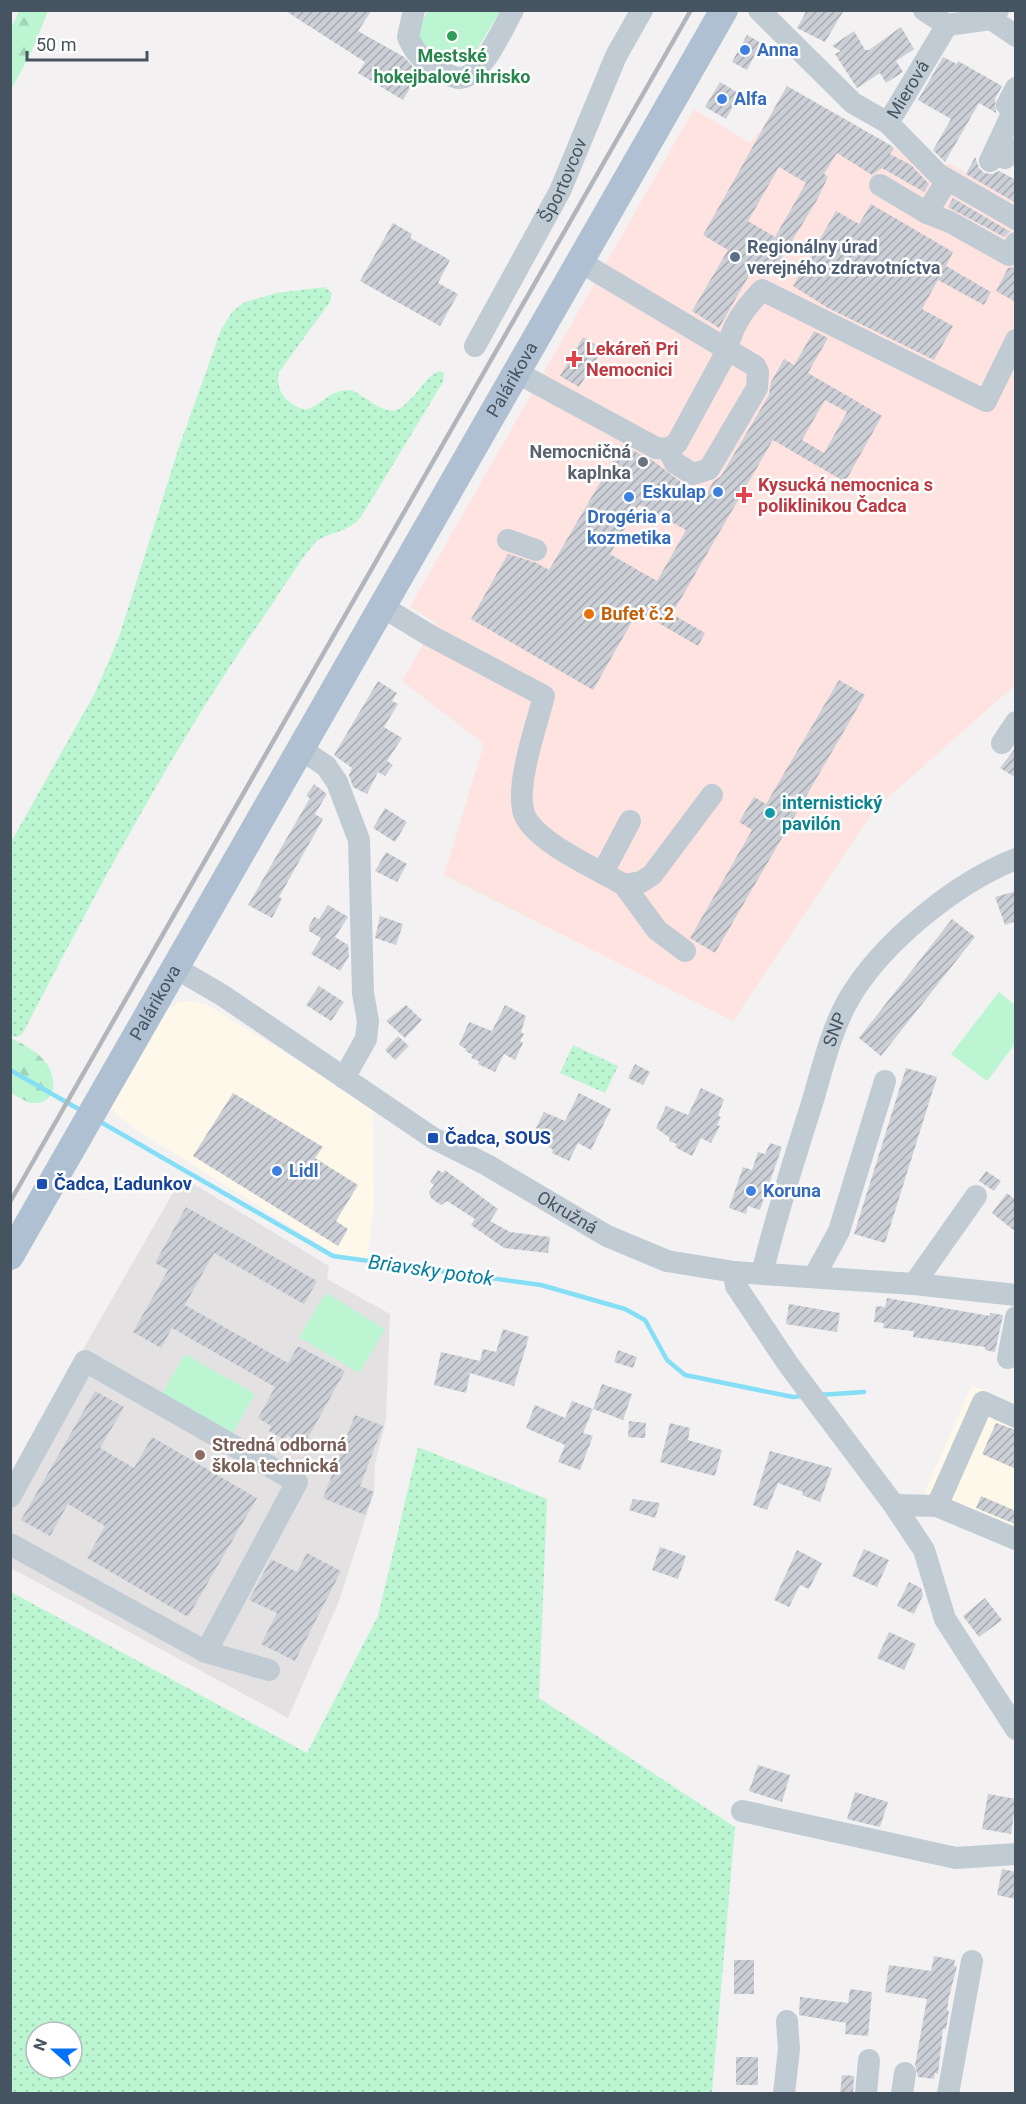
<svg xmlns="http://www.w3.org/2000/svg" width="1026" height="2104" font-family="Roboto,sans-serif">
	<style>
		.commercial { fill: #fef8ea }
		.education { fill: #e4e1e3 }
		.medical { fill: #fee3e0 }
		.grass { fill: url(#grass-dots); fill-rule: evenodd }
		.forest { fill: url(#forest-firs) }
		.pitch { fill: #bbf5d1 }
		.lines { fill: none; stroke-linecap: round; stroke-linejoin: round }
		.stream { stroke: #84dff6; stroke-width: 4.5 }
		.building { fill: url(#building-hatch); fill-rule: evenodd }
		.minor { stroke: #c0cbd4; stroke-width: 22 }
		.major { stroke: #aec0d2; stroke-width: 28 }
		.rail { stroke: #b2b6bc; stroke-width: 4.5 }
		.leisure-dot { fill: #2e9e5b; stroke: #fff; stroke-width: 2 }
		.shop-dot { fill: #3f7fe0; stroke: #fff; stroke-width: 2 }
		.service-dot { fill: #5c6f8a; stroke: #fff; stroke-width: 2 }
		.health-dot { fill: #e0444e; stroke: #fff; stroke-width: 2 }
		.worship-dot { fill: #6b7280; stroke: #fff; stroke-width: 2 }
		.food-dot { fill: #e8710a; stroke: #fff; stroke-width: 2 }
		.culture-dot { fill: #0f9aa8; stroke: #fff; stroke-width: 2 }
		.transit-dot { fill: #1a4fb4; stroke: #fff; stroke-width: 2 }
		.education-dot { fill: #8d6e63; stroke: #fff; stroke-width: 2 }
		.labels { text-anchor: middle; stroke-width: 5; stroke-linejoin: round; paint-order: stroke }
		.shop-label { font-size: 18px; font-weight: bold; fill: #366cbe; stroke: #fff; text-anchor: start }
		.leisure-label { font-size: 18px; font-weight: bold; fill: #27864d; stroke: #fff }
		.street-label { font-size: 18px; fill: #465461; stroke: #fff }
		.service-label { font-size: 18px; font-weight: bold; fill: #4e5e75; stroke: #fff; text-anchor: start }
		.health-label { font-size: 18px; font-weight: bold; fill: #be3a42; stroke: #fff; text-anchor: start }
		.worship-label { font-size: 18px; font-weight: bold; fill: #5b616d; stroke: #fff; text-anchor: end }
		.food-label { font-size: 18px; font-weight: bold; fill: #c56008; stroke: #fff; text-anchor: start }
		.culture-label { font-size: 18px; font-weight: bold; fill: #0d838f; stroke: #fff; text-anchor: start }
		.transit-label { font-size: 18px; font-weight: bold; fill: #164399; stroke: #fff; text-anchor: start }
		.education-label { font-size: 18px; font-weight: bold; fill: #785e54; stroke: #fff; text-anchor: start }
		.water-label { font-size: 20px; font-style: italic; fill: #0380a1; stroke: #fff }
	</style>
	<defs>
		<pattern id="grass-dots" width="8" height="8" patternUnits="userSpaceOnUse" patternTransform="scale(1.5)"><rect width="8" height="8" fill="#bbf5d1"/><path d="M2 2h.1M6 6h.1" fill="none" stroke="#a2d4b6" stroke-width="1.8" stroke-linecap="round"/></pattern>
		<pattern id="forest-firs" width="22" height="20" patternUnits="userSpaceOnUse" patternTransform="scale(1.5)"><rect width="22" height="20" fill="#bbf5d1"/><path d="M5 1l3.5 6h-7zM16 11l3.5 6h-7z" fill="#a2d4b6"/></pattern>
		<pattern id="building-hatch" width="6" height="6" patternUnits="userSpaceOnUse" patternTransform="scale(1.5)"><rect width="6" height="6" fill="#ccd0d6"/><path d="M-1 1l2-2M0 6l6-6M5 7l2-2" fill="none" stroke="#a7abb1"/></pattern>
	</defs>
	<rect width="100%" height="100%" fill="#f3f1f1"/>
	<path class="commercial" d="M192,1001L208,1005L373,1107L374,1206L367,1261L335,1254L145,1135L115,1114L110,1106L160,1015L179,1002Z
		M972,1385L1015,1403V1548L933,1513L925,1491Z"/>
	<path class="education" d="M182,1177L329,1266L327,1279L390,1314L386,1420L375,1464L374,1492L339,1601L288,1718L11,1568V1475Z"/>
	<path class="medical" d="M787,86L894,147L935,179L942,164H951L1015,202V685L875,809L733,1021L444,875L484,744L402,681L436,623L410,607L694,109L750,143L761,130Z"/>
	<path class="grass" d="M325,287L332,293L330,302L279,372C275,392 287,404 306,410C325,403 328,390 352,390C389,412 392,424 422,386C428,379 431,374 440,371L444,373L443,382L361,517C345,536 323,531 312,546C297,565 284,586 271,606C176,741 99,886 23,1033L17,1037L11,1036V842L95,693L119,637L179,447L221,330L232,312L245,302L277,293Z
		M573,1045L618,1066L605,1093L560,1073Z
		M418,1447L547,1499L539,1698L735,1827L712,2093H11V1592L307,1753L378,1616ZM36,2032H72V2068H36Z"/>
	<path class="forest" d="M19,11H48L35,44L11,90V29Z
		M11,1038C24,1045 40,1052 48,1066C57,1080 56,1105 32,1103C26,1102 17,1096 11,1093Z"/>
	<path class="pitch" d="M428,11H500L472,58L461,63C452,63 446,58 438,54C415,40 414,33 428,11Z
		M999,992L1015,1005V1044L987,1081L951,1054Z
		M326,1293L385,1329L359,1373L299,1337Z
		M185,1354L255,1394L232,1434L162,1394Z"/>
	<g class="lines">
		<path class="stream" d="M10,1070L82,1111
			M99,1121L333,1256L541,1285L625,1309L645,1320L667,1360L685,1375L793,1397L802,1396
			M819,1395L864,1392"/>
	</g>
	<path class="building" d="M284,10H372L358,31L404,57L419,73L403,100L358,73L365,62Z
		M807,10H844L825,42L797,28Z
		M901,27L914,49L896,61L903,72L886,83L880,73L857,88L835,54L841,51L832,46L854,31L865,50H869Z
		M747,35L761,43L747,70L732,62Z
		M943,57L957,64L958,61L1002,86L995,99L996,113L979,103L945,162L933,150L951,119L918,100Z
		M720,82L740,94L726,119L705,107Z
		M787,86L890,145L894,148L890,154L911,165L929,184L924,192L882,168L872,175L837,153L824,174L828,177L817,200L772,274L755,265L719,328L692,311L728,250L703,235ZM779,167L806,183L775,237L748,221Z
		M975,157L979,168L984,173L992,174L999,171L1016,180V203L966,174Z
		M953,198L1009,231H1010L1004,237L948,207Z
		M871,204L953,252L946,266L991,292L984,305L938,280L922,309L953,326L934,360L828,308L793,286L836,211L859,224Z
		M393,223L412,234L410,238L450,260L438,283L458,294L440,326L360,281Z
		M1016,267V302L996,291L1008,268Z
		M814,331L828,338L808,373L882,416L845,482L773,440L672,614L705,633L698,646L638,611L593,690L471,619L508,554L537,563L549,570L622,445L652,460L686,486L706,494L713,482L721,476L769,395L771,382L784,359L794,365ZM825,400L847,412L824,453L802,440ZM639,505L686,530L657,581L610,554Z
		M583,337L603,349L579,387L560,376Z
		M839,680L865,695L715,953L690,938L752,830L739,822L754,797L766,804Z
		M378,681L397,693L392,701L398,704L384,727L402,738L387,761L393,765L385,776L378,772L367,794L353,787L349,775L352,768L334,755Z
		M1016,747V778L1000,768Z
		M314,784L327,794L315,814L323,819L279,897L282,899L272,918L248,905L310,798L306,796Z
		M385,808L407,822L395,842L373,828Z
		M386,852L407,864L397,882L375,871Z
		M1016,891V921L1005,925L995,897Z
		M328,905L348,917L335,937L348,945L349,956L340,971L311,954L321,938L309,931V926L314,917L319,919Z
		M380,916L403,924L396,945L375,938Z
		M952,919L975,937L881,1056L859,1038Z
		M319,986L344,1002L331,1021L306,1005Z
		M406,1005L422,1020L405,1038L386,1021Z
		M505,1005L526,1016L521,1032L524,1034L520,1041L523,1043L515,1060L504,1054L495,1072L478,1064L479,1061L471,1058L473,1055L465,1051L466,1049L459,1045L469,1022L492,1031Z
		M398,1036L409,1046L395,1060L385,1050Z
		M635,1064L650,1072L643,1085L628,1078Z
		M906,1068L937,1077L885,1243L854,1234Z
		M701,1088L724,1099L718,1116L721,1117L717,1125L720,1126L711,1143L701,1138L692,1156L675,1147L677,1144L669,1141L670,1138L656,1128L666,1106L688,1115Z
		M233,1093L323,1147L315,1158L358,1185L336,1221L348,1229L338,1246L193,1156Z
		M579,1093L611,1109L591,1150L578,1143L569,1161L552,1153L553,1150L533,1134L544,1112L565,1121Z
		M770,1143L782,1147L760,1210L748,1206L746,1214L729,1208L743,1167L752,1170L758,1152L765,1154Z
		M438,1170L443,1173L445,1170L498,1209L490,1221L510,1232L550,1237L548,1253L504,1248L471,1225L475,1219L447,1201L441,1205L431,1198L429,1192L434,1185L430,1182Z
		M986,1171L1001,1181L994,1191L979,1181Z
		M1007,1193L1016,1200V1232L992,1213Z
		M186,1207L317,1281L304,1304L214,1253L185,1305L288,1363L298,1346L345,1371L304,1445L287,1435L285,1440L269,1431L271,1426L258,1418L275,1387L172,1328L161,1348L133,1332L168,1270L155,1263Z
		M887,1298L990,1316V1313L1003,1315L995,1352L985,1350V1347L913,1337L914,1331L883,1328L884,1323L874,1322L876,1306L885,1307Z
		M789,1304L840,1313L837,1332L786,1324Z
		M503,1329L529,1337L514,1386L470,1373L466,1393L434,1385L441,1352L480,1361L483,1349L496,1352Z
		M618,1350L637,1357L633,1368L614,1362Z
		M602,1384L632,1394L623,1420L593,1409Z
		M95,1391L124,1407L100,1448L134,1468L152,1437L257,1498L188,1617L87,1558L105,1526L68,1504L50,1536L21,1520Z
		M572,1401L593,1409L583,1433L593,1436L580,1470L558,1462L565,1445L526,1428L535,1405L565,1418Z
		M355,1415L383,1426L360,1486L374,1492L365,1515L323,1498Z
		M629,1421L646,1423L645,1438L628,1437Z
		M670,1423L690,1428L688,1440L722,1450L715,1476L660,1462Z
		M996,1423L1016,1430V1469L982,1454Z
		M770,1451L832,1468L820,1502L802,1495L803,1492L778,1483L767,1510L753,1505Z
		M981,1496L1016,1511L1015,1524L976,1508Z
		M633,1499L660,1503L655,1518L629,1510Z
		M660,1547L686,1556L678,1579L652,1570Z
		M864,1549L889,1560L877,1587L852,1576Z
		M797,1550L822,1563L809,1589L800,1585L789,1607L774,1600Z
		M307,1553L341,1571L295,1661L261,1644L277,1613L249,1600L271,1559L297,1572Z
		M909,1582L921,1588L923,1595L914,1614L897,1606Z
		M985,1598L1002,1620L979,1637L963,1616Z
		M889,1632L916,1644L904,1670L877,1658Z
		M758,1765L790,1775L782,1802L749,1791Z
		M855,1792L888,1802L880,1827L847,1819Z
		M988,1794L1016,1799L1011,1834L982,1829Z
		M1002,1869L1016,1872V1899L997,1895Z
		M934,1956L955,1960L954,1966H957L949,1997L947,2010L949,2011L946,2029H943L938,2074L935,2073L934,2079L918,2077L915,2065L927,1999L885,1992L889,1965L931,1971Z
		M734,1960H754V1994H734Z
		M850,1989L872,1992L868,2036L845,2034L846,2023L799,2015L800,1997L848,2003Z
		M736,2057H758V2085H736Z
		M842,2075L854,2076L853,2094H840Z"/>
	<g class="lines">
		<g class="minor">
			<path d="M414,10L408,37C415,53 423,61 438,70C445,73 453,78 460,78C482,77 503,28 513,10"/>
			<path d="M759,10L853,103L888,123L938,174L1016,219"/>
			<path d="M924,10L947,25L991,19L998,10"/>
			<path d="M991,19L1016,36"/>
			<path d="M1016,88L1007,105L1016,115"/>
			<path id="s1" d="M888,123L947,25"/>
			<path d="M994,153L1005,158L1016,149"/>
			<path d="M990,161L1012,114"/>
			<path d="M880,185L927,213L947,180"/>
			<path d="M927,213L950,222L1009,255L1016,243"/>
			<path id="s2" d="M475,346L560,191L616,56L642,10"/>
			<path d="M516,372L656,448L668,449L675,463L693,474L709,469L757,388L758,372L755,366L579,261"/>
			<path d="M668,449L677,443L727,351C731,326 745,308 762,290L986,401L1016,340"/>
			<path d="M508,540L536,550"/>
			<path d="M383,607L429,635L544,696C537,724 512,793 526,818C541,845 598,869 624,885L641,882L652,875L712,795"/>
			<path d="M1002,743L1016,722"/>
			<path d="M302,750L326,766L337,782L359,840L363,993L368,1021L366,1039L344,1078"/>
			<path d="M603,872L630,821"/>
			<path d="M624,885L657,930L685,951"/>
			<path id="s3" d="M174,967L222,995L433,1138L487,1165L607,1236L667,1261L734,1272L914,1284L1016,1295"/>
			<path d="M734,1272L736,1286L788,1364L894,1505L924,1550L945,1619L1016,1729"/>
			<path id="s4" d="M762,1274C776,1215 795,1157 813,1100C823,1066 832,1027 850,997C883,942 955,883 1016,859"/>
			<path d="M814,1277L839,1231L885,1081"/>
			<path d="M914,1284L976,1196"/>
			<path d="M1008,1358L1016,1317"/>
			<path d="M10,1497L85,1361L297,1482L206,1652L10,1544"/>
			<path d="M894,1505L937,1506L983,1402L1016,1417"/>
			<path d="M937,1506L1016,1539"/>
			<path d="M206,1652L269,1670"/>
			<path d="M742,1811L956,1858L1016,1854"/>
			<path d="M784,2094L789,2049L787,2021"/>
			<path d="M866,2094L869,2060"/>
			<path d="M902,2094L905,2073"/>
			<path d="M948,2094L972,1961"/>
		</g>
		<path class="major" id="s5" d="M10,1256L724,10"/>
		<path class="rail" d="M10,1202L691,10"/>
	</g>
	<circle class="leisure-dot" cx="452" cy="36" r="6"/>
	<g class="shop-dot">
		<circle cx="745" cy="50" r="6"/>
		<circle cx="722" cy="99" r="6"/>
		<circle cx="718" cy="492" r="6"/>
		<circle cx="629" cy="497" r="6"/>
		<circle cx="277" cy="1171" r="6"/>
		<circle cx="751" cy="1191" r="6"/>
	</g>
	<circle class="service-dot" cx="735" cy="257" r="6"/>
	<g class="health-dot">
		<path d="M571 350h6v6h6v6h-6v6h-6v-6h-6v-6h6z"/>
		<path d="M741 486h6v6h6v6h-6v6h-6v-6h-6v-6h6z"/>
	</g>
	<circle class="worship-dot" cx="643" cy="462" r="6"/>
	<circle class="food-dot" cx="589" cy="614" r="6"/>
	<circle class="culture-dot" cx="770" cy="813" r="6"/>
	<g class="transit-dot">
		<rect x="427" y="1132" width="12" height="12" rx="3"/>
		<rect x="36" y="1178" width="12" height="12" rx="3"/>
	</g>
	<circle class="education-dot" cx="200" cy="1455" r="6"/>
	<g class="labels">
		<g class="shop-label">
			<text x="757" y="56">Anna</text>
			<text x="734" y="105">Alfa</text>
			<text x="706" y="498" text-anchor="end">Eskulap</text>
			<text x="629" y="523" text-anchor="middle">Drogéria a<tspan x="629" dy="21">kozmetika</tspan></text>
			<text x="289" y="1177">Lidl</text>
			<text x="763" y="1197">Koruna</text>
		</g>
		<g class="leisure-label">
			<text x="452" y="62">Mestské<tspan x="452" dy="21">hokejbalové ihrisko</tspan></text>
		</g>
		<g class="street-label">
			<text dy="6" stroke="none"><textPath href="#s1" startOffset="39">Mierová</textPath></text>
			<text dy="6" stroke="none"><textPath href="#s2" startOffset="188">Športovcov</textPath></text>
			<text dy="6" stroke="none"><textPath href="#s5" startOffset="1010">Palárikova</textPath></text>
			<text dy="6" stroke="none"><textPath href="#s5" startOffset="292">Palárikova</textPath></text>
			<text dy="6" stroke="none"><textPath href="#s4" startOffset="255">SNP</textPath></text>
			<text dy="6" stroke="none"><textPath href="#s3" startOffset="464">Okružná</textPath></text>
		</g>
		<g class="service-label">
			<text x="747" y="253">Regionálny úrad<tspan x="747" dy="21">verejného zdravotníctva</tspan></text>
		</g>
		<g class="health-label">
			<text x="586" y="355">Lekáreň Pri<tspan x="586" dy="21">Nemocnici</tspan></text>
			<text x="758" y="491">Kysucká nemocnica s<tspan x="758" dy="21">poliklinikou Čadca</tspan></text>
		</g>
		<g class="worship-label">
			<text x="631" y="458">Nemocničná<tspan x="631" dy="21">kaplnka</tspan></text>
		</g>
		<g class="food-label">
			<text x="601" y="620">Bufet č.2</text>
		</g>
		<g class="culture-label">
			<text x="782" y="809">internistický<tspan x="782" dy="21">pavilón</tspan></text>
		</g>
		<g class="transit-label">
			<text x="445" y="1144">Čadca, SOUS</text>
			<text x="54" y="1190">Čadca, Ľadunkov</text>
		</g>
		<g class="education-label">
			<text x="212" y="1451">Stredná odborná<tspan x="212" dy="21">škola technická</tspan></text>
		</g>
		<g class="water-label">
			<text transform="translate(431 1270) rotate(8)" y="7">Briavsky potok</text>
		</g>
	</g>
	<rect width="1026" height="2104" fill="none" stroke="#465461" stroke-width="24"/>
	<g transform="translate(54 2050) rotate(291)"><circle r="28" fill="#ffffff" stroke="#b5bbc0" stroke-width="1.5"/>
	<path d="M0-4.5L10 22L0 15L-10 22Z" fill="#0471fa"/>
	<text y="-9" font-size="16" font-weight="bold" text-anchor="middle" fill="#465461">N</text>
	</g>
	<path d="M27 51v9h120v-9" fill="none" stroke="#465461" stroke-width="3"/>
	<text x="36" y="51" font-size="18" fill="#465461" stroke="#ffffff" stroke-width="4.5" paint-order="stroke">50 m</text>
</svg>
